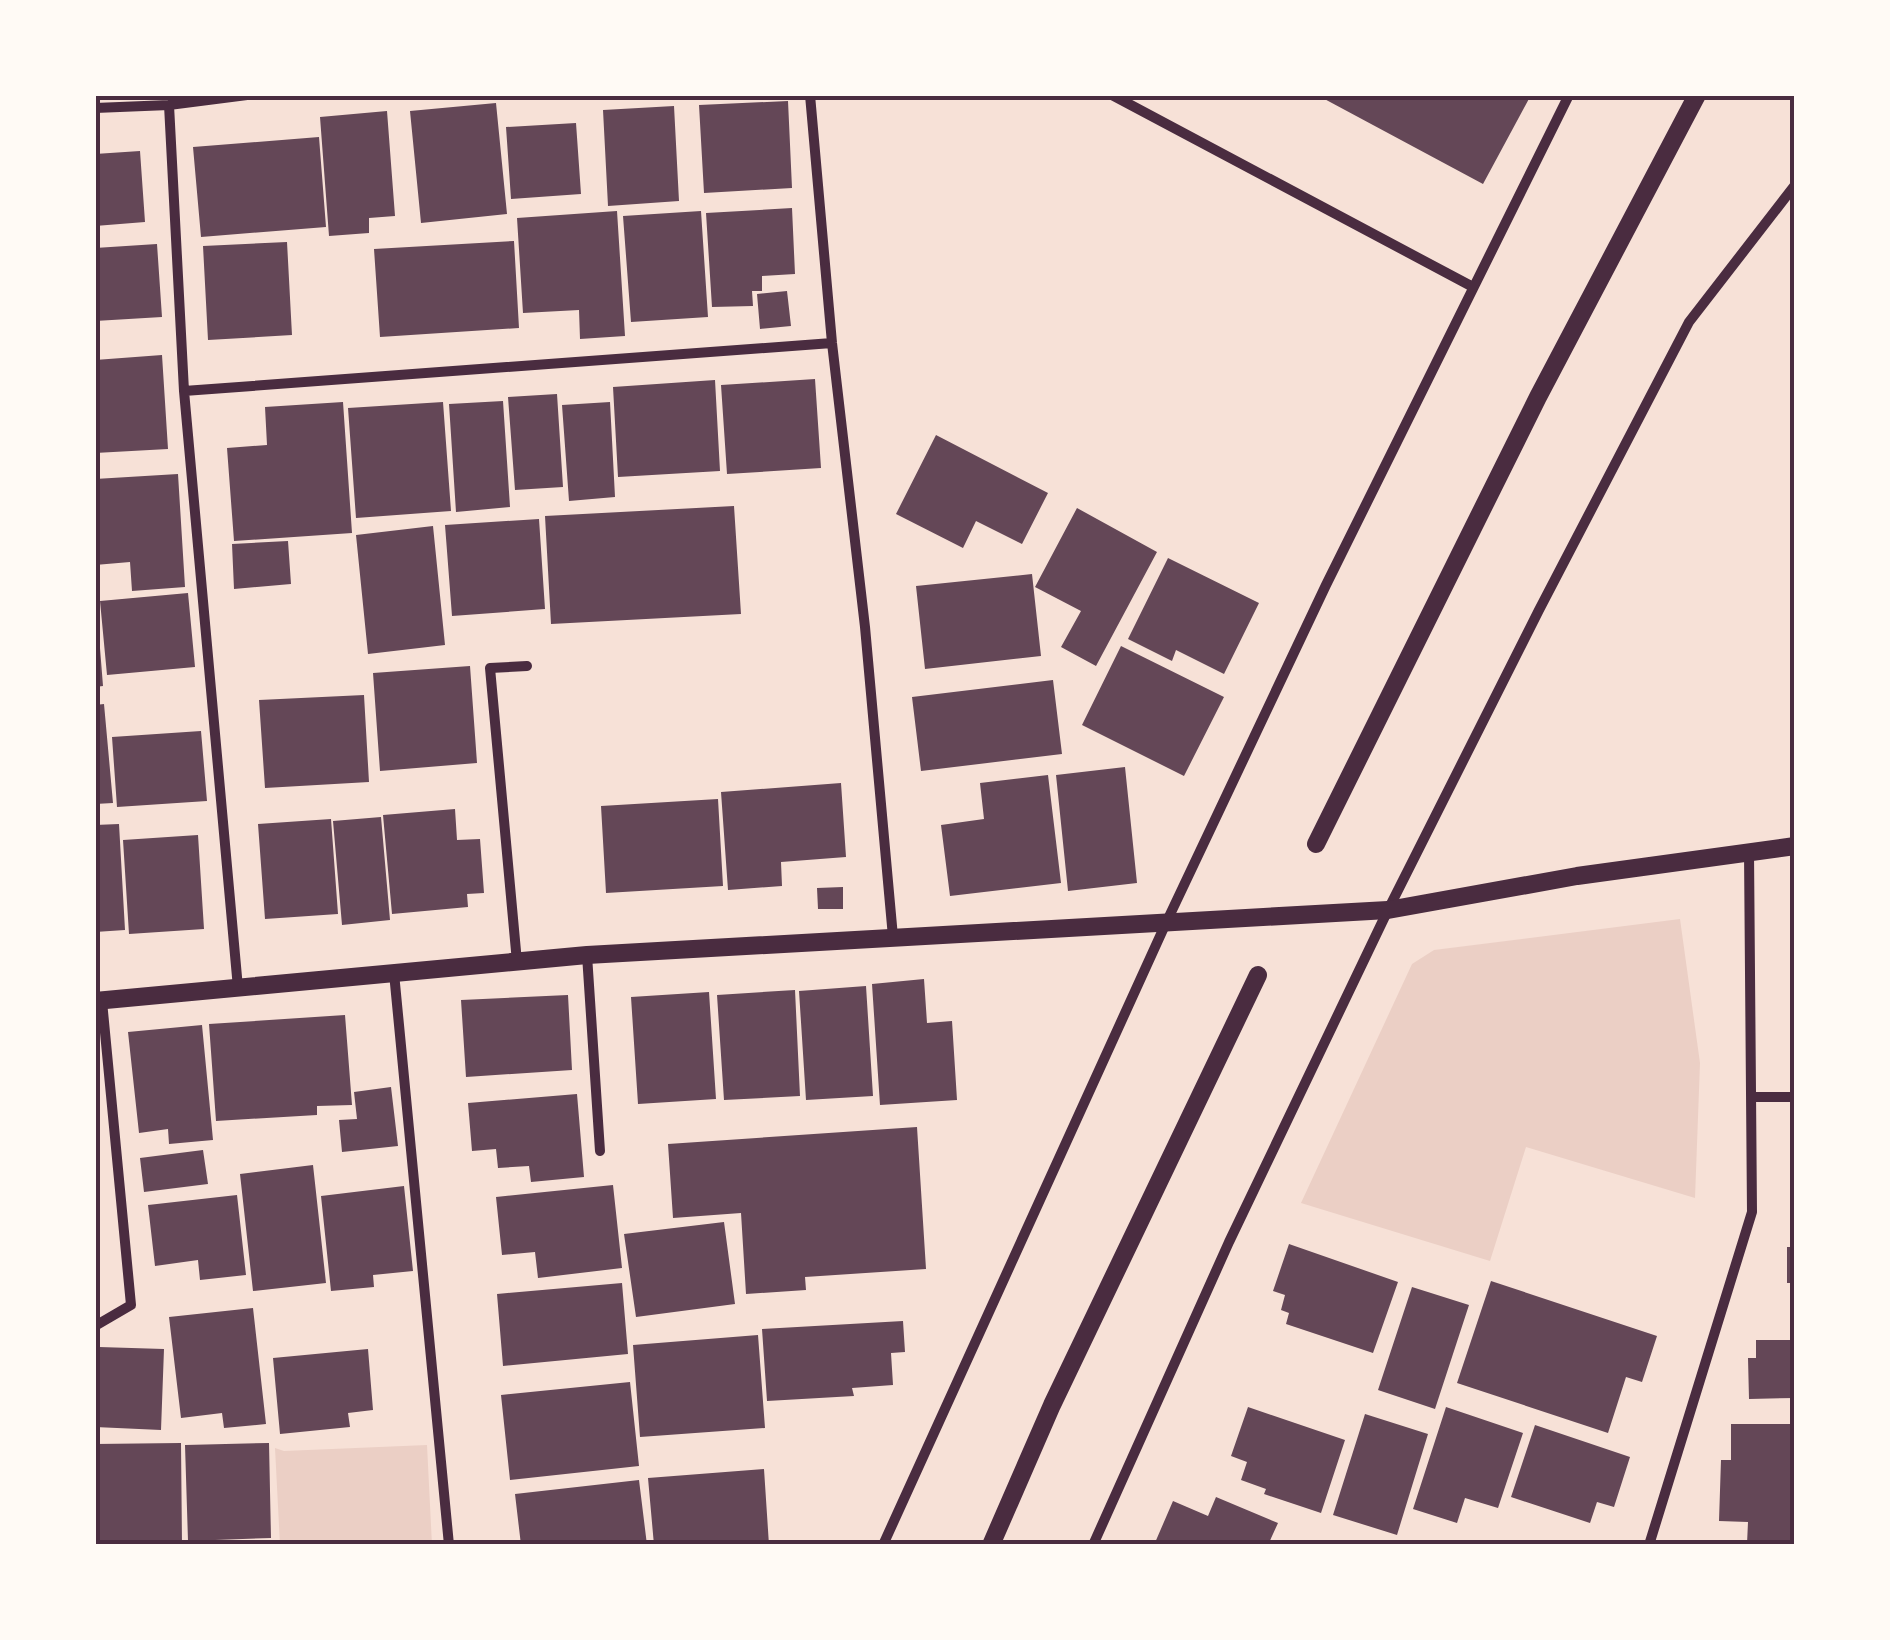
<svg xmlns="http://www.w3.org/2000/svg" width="1890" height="1640" font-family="'Asap Condensed',sans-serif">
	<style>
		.green { fill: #ebcfc5 }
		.building { fill: #644757 }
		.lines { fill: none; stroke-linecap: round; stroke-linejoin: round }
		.minor { stroke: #4a2c40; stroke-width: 10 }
		.tertiary { stroke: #4a2c40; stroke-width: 18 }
		.neatline { fill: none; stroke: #4a2c40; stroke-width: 4 }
	</style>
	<rect width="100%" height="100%" fill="#f7e1d7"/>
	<path class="green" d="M1680,919L1700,1063L1695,1198L1526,1147L1490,1261L1301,1203L1412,964L1434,950Z
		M427,1445L432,1545H280L275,1448L284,1451Z"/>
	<path class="building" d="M1317,95H1531L1483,184Z
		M788,101L792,188L704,193L699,105Z
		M496,103L507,214L421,223L410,111Z
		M674,106L679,201L608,206L603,110Z
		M387,111L395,216L369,218V233L329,236L320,117Z
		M576,123L581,194L511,199L506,127Z
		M319,137L326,227L201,237L193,147Z
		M140,151L145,222L95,226V154Z
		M792,208L795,274L762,276V291H752L753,306L712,307L706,213Z
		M617,211L625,336L580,339L579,310L523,313L517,218Z
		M701,211L708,317L631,322L623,216Z
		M514,241L519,328L380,337L374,249Z
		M287,242L292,335L208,340L203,246Z
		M157,244L162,317L95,321V248Z
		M787,291L791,326L760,329L757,294Z
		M162,355L168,449L95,453V360Z
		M815,379L821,468L727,474L721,385Z
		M715,380L720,471L618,477L613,387Z
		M557,394L563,487L515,490L508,397Z
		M503,401L510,507L456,512L449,404Z
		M343,402L352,533L234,541L227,448L267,445L265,407Z
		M443,402L451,511L356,518L348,408Z
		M610,402L615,497L569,501L562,405Z
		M936,435L1048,493L1022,544L976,521L963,548L896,514Z
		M178,474L185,587L132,591L130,562L95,565V479Z
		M734,506L741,614L551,624L545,516Z
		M1077,508L1157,552L1096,666L1061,647L1081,611L1035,587Z
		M539,519L545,609L452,616L445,525Z
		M433,526L445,645L368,654L356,535Z
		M288,541L291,584L234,589L232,544Z
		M1168,558L1259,603L1224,674L1176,650L1172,661L1128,639Z
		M1032,574L1041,656L925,669L916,586Z
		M188,593L195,667L107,675L100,601Z
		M95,623H98L103,686L95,687Z
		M1121,646L1224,697L1184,776L1082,725Z
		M470,666L477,763L380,771L373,673Z
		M1053,680L1062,754L921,771L912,697Z
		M364,695L369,782L265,788L259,700Z
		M104,704L113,803L95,804V705Z
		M201,731L207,801L117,807L112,737Z
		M1125,767L1137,883L1068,891L1056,775Z
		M1048,775L1061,883L950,896L941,825L984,819L980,783Z
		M841,783L846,857L781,862L782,886L728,890L721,792Z
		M718,799L723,886L606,893L601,806Z
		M455,809L457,840L480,839L484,893L467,894L468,907L392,914L383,815Z
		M381,817L390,920L342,925L333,821Z
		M331,819L338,914L265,919L258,824Z
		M119,824L125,930L95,932V825Z
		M198,835L204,929L129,934L123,840Z
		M843,887V909H818L817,888Z
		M924,979L927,1023L952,1021L957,1100L880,1105L872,984Z
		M866,986L873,1096L806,1100L799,991Z
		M795,990L800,1096L724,1100L717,995Z
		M709,992L716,1099L638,1104L631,997Z
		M568,995L572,1070L466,1077L461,1000Z
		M345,1015L352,1105L317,1106V1115L216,1121L209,1024Z
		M202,1025L213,1140L169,1144L168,1129L139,1133L128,1032Z
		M391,1087L398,1146L342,1152L339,1120L357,1119L354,1092Z
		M577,1094L584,1177L531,1182L529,1166L498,1168L496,1149L472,1151L468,1103Z
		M917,1127L926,1269L805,1277L806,1290L746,1294L741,1213L673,1218L668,1144Z
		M203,1150L208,1184L144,1192L140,1158Z
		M313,1165L326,1283L253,1291L240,1174Z
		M613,1185L622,1268L538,1278L535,1252L502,1255L496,1197Z
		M404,1186L413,1271L373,1275L374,1287L331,1291L321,1196Z
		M237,1195L246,1275L200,1280L198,1260L155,1266L148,1205Z
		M724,1222L735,1304L636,1317L624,1234Z
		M1289,1244L1398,1282L1373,1353L1286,1324L1289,1313L1281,1310L1285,1295L1273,1291Z
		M1787,1247H1795V1283H1787Z
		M1491,1281L1657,1336L1642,1382L1626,1377L1608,1433L1457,1383Z
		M622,1283L628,1354L503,1366L497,1294Z
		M1412,1287L1469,1305L1435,1409L1378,1390Z
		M253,1308L266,1424L224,1428L222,1413L181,1418L169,1317Z
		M903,1321L905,1352L891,1353L893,1385L852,1388L854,1396L767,1401L762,1329Z
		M758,1335L765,1428L640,1437L633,1345Z
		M1756,1340H1795V1398L1749,1399L1748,1358H1756Z
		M99,1347L164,1349L161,1430L95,1427V1365L98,1366Z
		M368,1349L373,1410L348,1413L350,1427L280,1434L273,1358Z
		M630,1382L639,1466L510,1480L501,1395Z
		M1248,1407L1345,1440L1321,1513L1264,1494L1266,1489L1241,1480L1247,1462L1231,1456Z
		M1446,1407L1523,1433L1498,1508L1465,1498L1457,1523L1413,1509Z
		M1365,1414L1428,1434L1397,1535L1333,1515Z
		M1731,1424H1795L1793,1544H1747L1748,1522L1719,1521L1721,1460H1731Z
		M1535,1425L1630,1457L1614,1507L1597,1502L1590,1523L1511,1497Z
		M181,1443L182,1545H95V1444Z
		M269,1443L271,1538L188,1541L185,1445Z
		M764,1469L769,1545H654L648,1478Z
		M639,1480L647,1545H521L515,1494Z
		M1216,1497L1278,1523L1268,1545H1154L1173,1501L1208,1516Z"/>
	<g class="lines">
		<path class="minor" d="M810,95L832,343L865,627L893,937
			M1112,95L1473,287
			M95,108L169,105
			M184,391L832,343
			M587,955L600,1151
			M517,962L490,668L527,666
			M394,973L449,1545
			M238,988L184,391L169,105L247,95
			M1751,1097H1795
			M95,1326L131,1305L102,1001
			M883,1545L1166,923L1326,585L1569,95
			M1093,1545L1229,1242L1388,910L1539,610L1689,322L1795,185
			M1649,1545L1752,1212L1749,852"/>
		<path class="tertiary" d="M1316,844L1538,397L1697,95
			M95,1001L587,955L1388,910L1577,876L1795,846
			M991,1545L1052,1405L1258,975"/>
	</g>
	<rect width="1890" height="1640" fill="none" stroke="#fffaf5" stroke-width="195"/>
	<rect x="98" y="98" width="1694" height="1444" class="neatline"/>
</svg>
